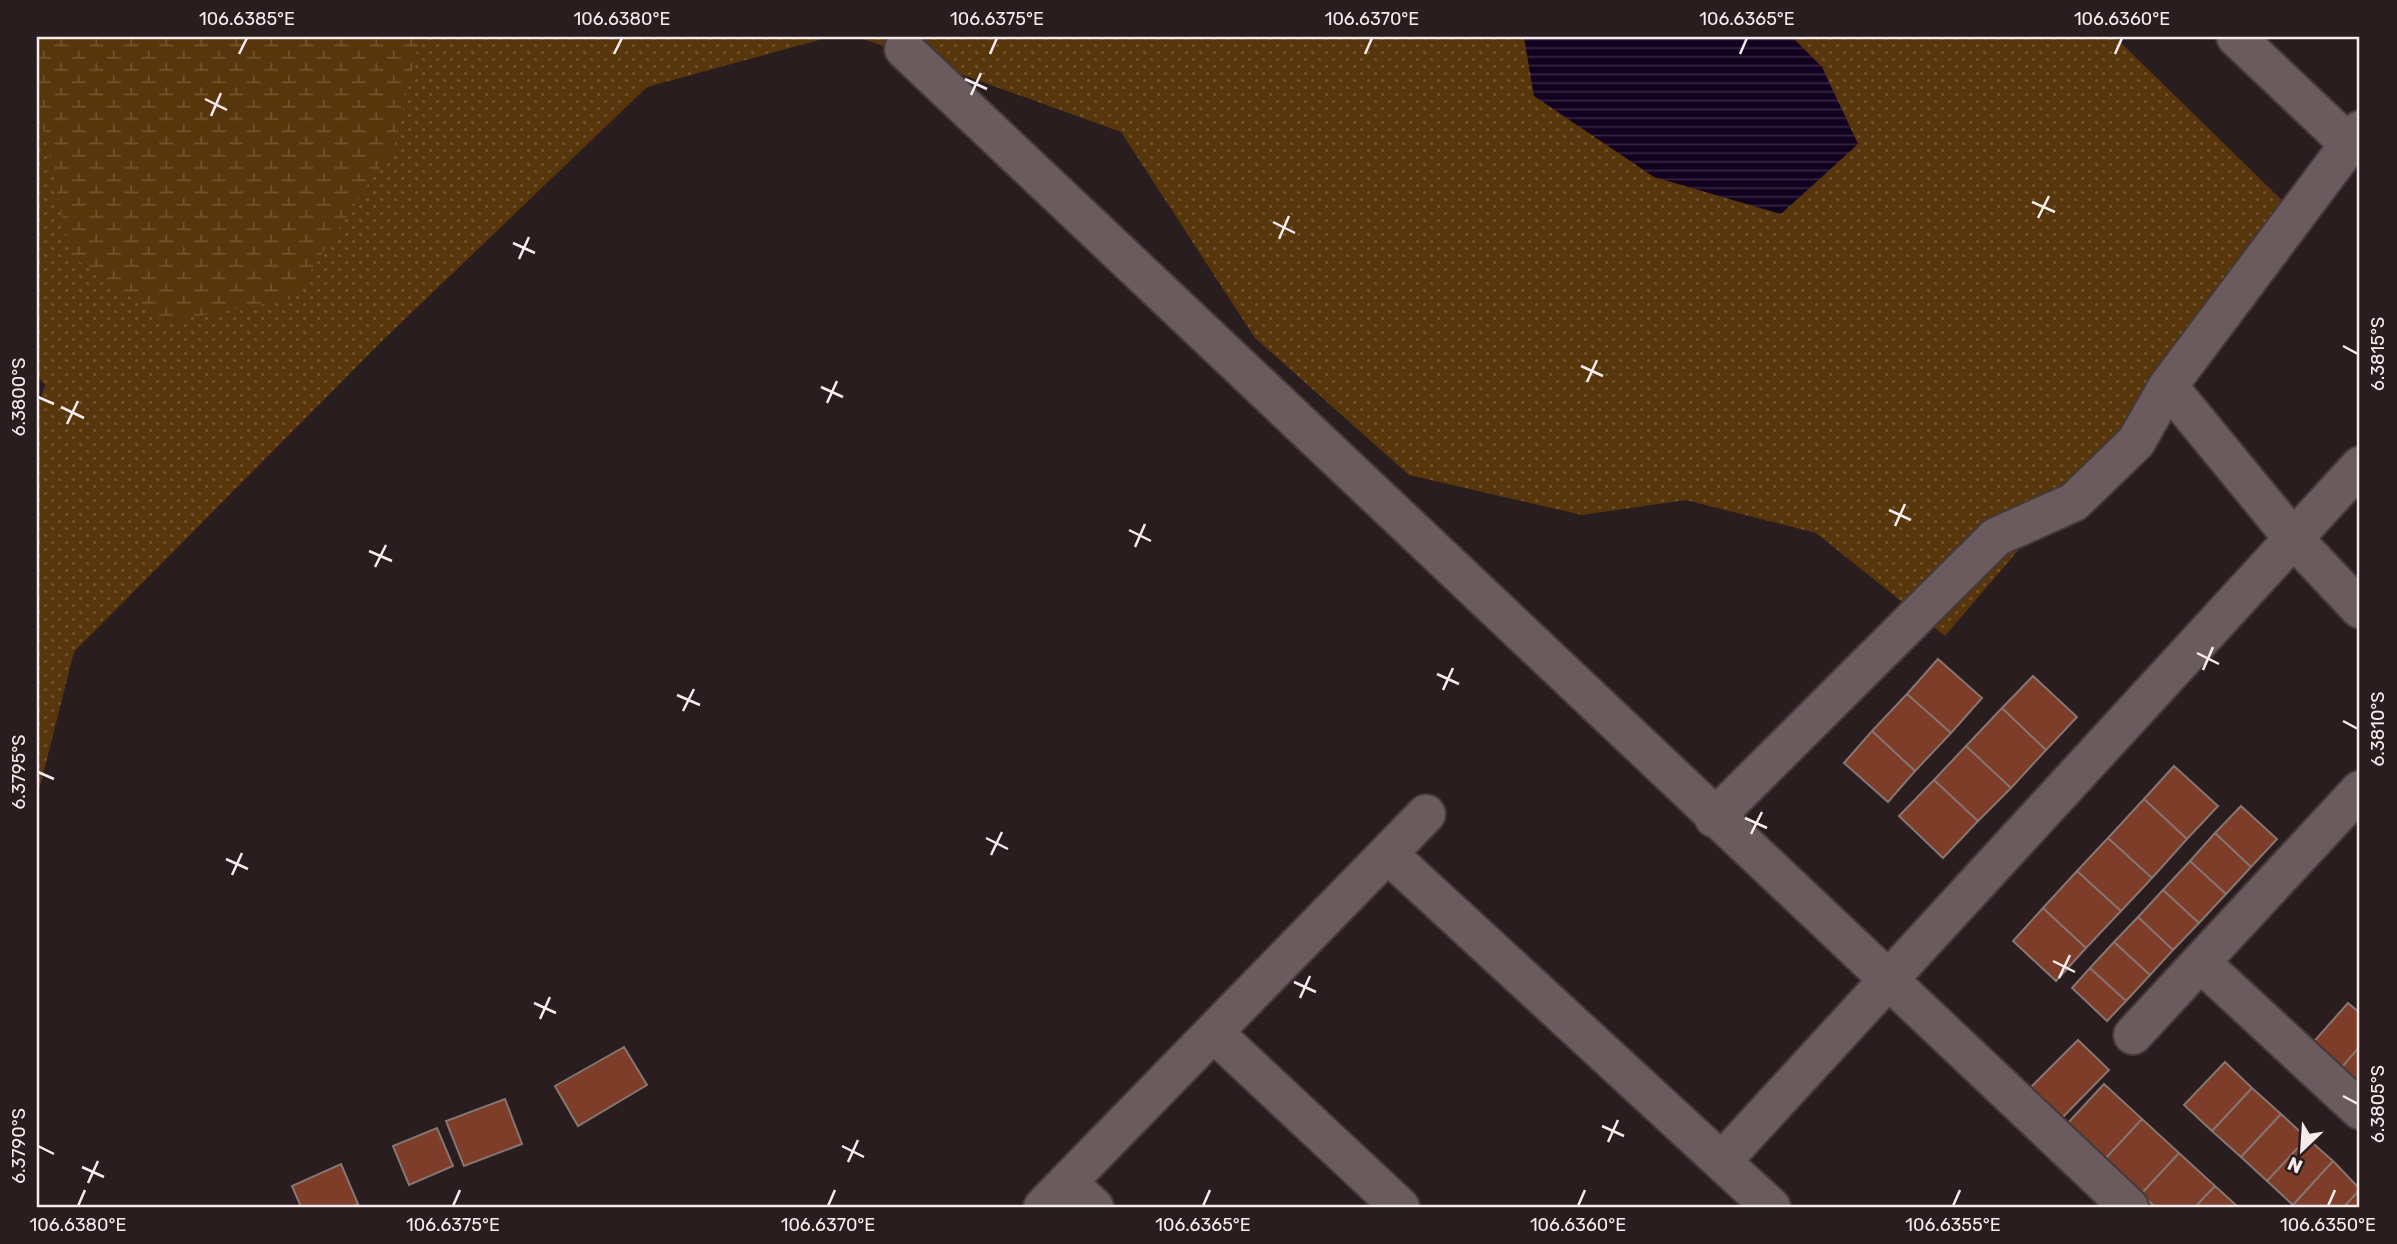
<svg xmlns="http://www.w3.org/2000/svg" width="2397" height="1244" font-family="Rubik,sans-serif">
	<style>
		.grass { fill: url(#grass-dots) }
		.wetland { fill: url(#wetland-marsh) }
		.water { fill: url(#water-rules) }
		.building { fill: #7e3d29; stroke: #867671; stroke-width: 2 }
		.lines { fill: none; stroke-linecap: round; stroke-linejoin: round }
		.minor-casing { stroke: #44393b; stroke-width: 42 }
		.minor { stroke: #6c5b5e; stroke-width: 38 }
		.ticks { fill: none; stroke: #f6ecee; stroke-width: 2.5 }
		.neatline { fill: none; stroke: #f6ecee; stroke-width: 2.5 }
		.ticks-label { font-size: 18px; text-anchor: middle; fill: #f6ecee }
	</style>
	<defs>
		<pattern id="grass-dots" width="8" height="8" patternUnits="userSpaceOnUse" patternTransform="scale(1.75)"><rect width="8" height="8" fill="#58360b"/><path d="M2 2h.1M6 6h.1" fill="none" stroke="#71532f" stroke-width="1.8" stroke-linecap="round"/></pattern>
		<pattern id="wetland-marsh" width="20" height="14" patternUnits="userSpaceOnUse" patternTransform="scale(1.75)"><rect width="20" height="14" fill="#58360b"/><path d="M1 5h8M5 5V1M11 12h8M15 12V8" fill="none" stroke="#71532f"/></pattern>
		<pattern id="water-rules" width="6" height="5" patternUnits="userSpaceOnUse" patternTransform="scale(1.75)"><rect width="6" height="5" fill="#11001f"/><path d="M0 2.5h6" fill="none" stroke="#342540"/></pattern>
	</defs>
	<rect width="100%" height="100%" fill="#2a1d1f"/>
	<path class="grass" d="M37,37H830L647,87L380,343L74,652L37,798V410L45,385L37,375Z
		M858,37H2115L2301,219L1945,636L1816,533L1686,500L1582,515L1409,475L1255,338L1121,132Z"/>
	<path class="wetland" d="M37,37H420L395,144L292,299L166,322L71,256L37,100Z"/>
	<path class="water" d="M1524,37H1792L1822,67L1858,144L1781,214L1654,177L1534,96Z"/>
	<path class="building" d="M1938,659L1982,698L1951,733L1907,694Z
		M2033,676L2077,717L2046,750L2002,708Z
		M1907,694L1951,733L1915,771L1872,731Z
		M2002,708L2046,750L2011,788L1966,746Z
		M1872,731L1915,771L1888,802L1844,763Z
		M1966,746L2011,788L1978,821L1934,780Z
		M2174,766L2218,806L2187,839L2144,799Z
		M1934,780L1978,821L1943,858L1899,816Z
		M2144,799L2187,839L2152,878L2108,838Z
		M2241,806L2277,839L2251,867L2215,833Z
		M2215,833L2251,867L2226,894L2190,861Z
		M2108,838L2152,878L2121,911L2077,871Z
		M2190,861L2226,894L2199,923L2163,890Z
		M2077,871L2121,911L2086,948L2043,908Z
		M2163,890L2199,923L2173,950L2138,917Z
		M2043,908L2086,948L2056,981L2013,941Z
		M2138,917L2173,950L2150,975L2114,942Z
		M2114,942L2150,975L2126,1001L2090,968Z
		M2090,968L2126,1001L2107,1021L2072,988Z
		M2348,1003L2360,1013V1046L2337,1073L2309,1047Z
		M2078,1040L2109,1070L2062,1118L2031,1087Z
		M2360,1046V1093L2337,1073Z
		M624,1047L647,1085L578,1126L555,1086Z
		M2225,1062L2252,1088L2212,1131L2184,1105Z
		M2104,1084L2142,1119L2104,1160L2066,1125Z
		M2252,1088L2281,1114L2241,1157L2212,1131Z
		M505,1099L522,1144L464,1166L446,1121Z
		M2281,1114L2307,1138L2267,1181L2241,1157Z
		M2142,1119L2179,1153L2141,1194L2104,1160Z
		M437,1128L453,1166L409,1185L393,1146Z
		M2307,1138L2333,1161L2293,1205L2267,1181Z
		M2179,1153L2215,1186L2195,1207H2155L2141,1194Z
		M2333,1161L2360,1189L2344,1207H2295L2293,1205Z
		M341,1164L358,1204L351,1207H301L292,1186Z
		M2215,1186L2238,1207H2195Z
		M2360,1189V1207H2344Z"/>
	<g class="lines">
		<g class="minor-casing">
			<path id="minor" d="M2236,37L2348,143
				M904,49L2129,1207
				M2360,130L2168,386L2292,537L2360,609
				M1714,818L1996,537L2074,502L2136,442L2168,386
				M1388,854L1771,1207
				M2201,963L2360,1110
				M1214,1033L1400,1207
				M2133,1035L2360,790
				M1722,1161L2360,466
				M1067,1182L1094,1207
				M1043,1207L1426,814"/>
		</g>
		<use href="#minor" class="minor"/>
	</g>
	<path class="ticks" d="M239,54L247,38M614,54L622,38M990,54L997,38M1365,54L1372,38M1740,54L1747,38M2115,54L2122,38M965,79L987,89M971,95L981,73M205,99L227,110M211,116L221,93M2032,202L2055,212M2038,218L2049,196M1273,222L1295,233M1279,239L1289,216M513,243L535,253M519,259L529,237M2343,346L2358,354M1581,366L1603,376M1587,382L1597,360M821,387L843,397M38,397L54,404M827,403L837,381M61,407L84,418M67,424L78,401M1889,510L1911,520M1895,526L1905,504M1129,530L1151,541M1135,547L1145,524M369,551L392,561M375,567L386,545M2197,653L2219,664M2203,670L2213,647M1437,674L1459,684M1443,690L1453,668M677,695L700,705M683,711L694,689M2343,721L2358,729M38,772L54,779M1745,818L1767,828M1751,834L1762,812M986,838L1008,849M991,855L1002,832M226,859L248,869M232,875L242,853M2053,961L2075,972M2059,978L2070,955M1294,982L1316,992M1300,998L1310,976M534,1003L556,1013M540,1019L550,997M2343,1096L2358,1104M1602,1126L1624,1136M1608,1142L1618,1120M38,1146L54,1154M842,1146L864,1157M848,1162L858,1140M82,1167L104,1177M88,1183L98,1161M78,1206L85,1190M453,1206L460,1190M828,1206L835,1190M1203,1206L1210,1190M1578,1206L1585,1190M1953,1206L1960,1190M2328,1206L2335,1190"/>
	<rect width="2397" height="1244" fill="none" stroke="#2a1d1f" stroke-width="77"/>
	<g transform="translate(2302 1150) rotate(205)" stroke="#2a1d1f" stroke-width="5" paint-order="stroke">
	<path d="M0-5L12 26L0 18L-12 26Z" fill="#f6ecee"/>
	<text y="-10" font-size="19" font-weight="bold" text-anchor="middle" fill="#f6ecee">N</text>
	</g>
	<rect x="38" y="38" width="2320" height="1168" class="neatline"/>
	<g class="ticks-label">
		<text x="247" y="25">106.6385°E</text>
		<text x="622" y="25">106.6380°E</text>
		<text x="997" y="25">106.6375°E</text>
		<text x="1372" y="25">106.6370°E</text>
		<text x="1747" y="25">106.6365°E</text>
		<text x="2122" y="25">106.6360°E</text>
		<text transform="translate(2378 354) rotate(-90)" y="6">6.3815°S</text>
		<text transform="translate(19 397) rotate(-90)" y="6">6.3800°S</text>
		<text transform="translate(2378 729) rotate(-90)" y="6">6.3810°S</text>
		<text transform="translate(19 772) rotate(-90)" y="6">6.3795°S</text>
		<text transform="translate(2378 1104) rotate(-90)" y="6">6.3805°S</text>
		<text transform="translate(19 1146) rotate(-90)" y="6">6.3790°S</text>
		<text x="78" y="1231">106.6380°E</text>
		<text x="453" y="1231">106.6375°E</text>
		<text x="828" y="1231">106.6370°E</text>
		<text x="1203" y="1231">106.6365°E</text>
		<text x="1578" y="1231">106.6360°E</text>
		<text x="1953" y="1231">106.6355°E</text>
		<text x="2328" y="1231">106.6350°E</text>
	</g>
</svg>
